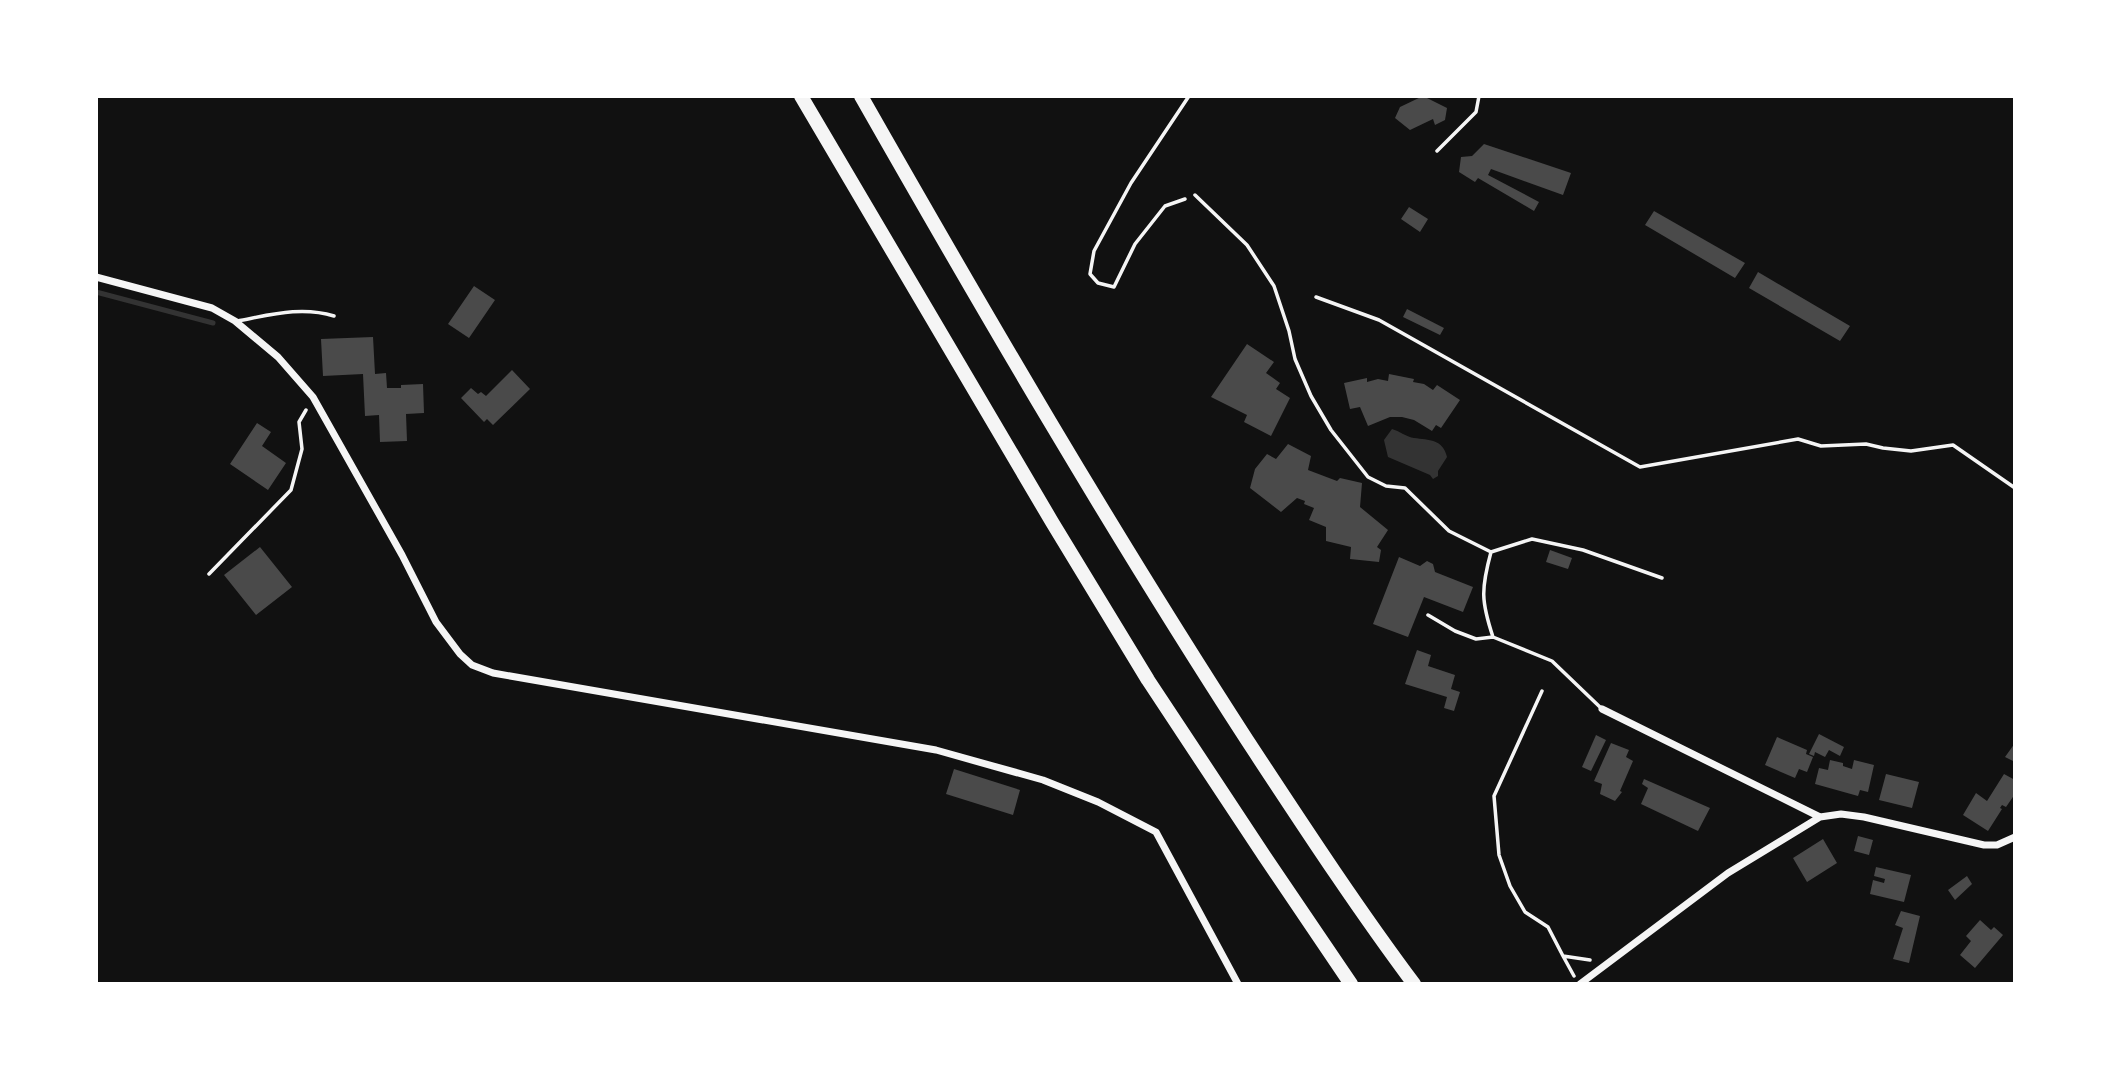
<svg xmlns="http://www.w3.org/2000/svg" width="2111" height="1080" font-family="Montserrat,sans-serif">
	<style>
		.water { fill: #333 }
		.lines { fill: none; stroke-linecap: round; stroke-linejoin: round }
		.stream { stroke: #333; stroke-width: 5 }
		.building { fill: #4a4a4a }
		.path { stroke: #f5f5f5; stroke-width: 3.5 }
		.service { stroke: #f5f5f5; stroke-width: 3.5 }
		.minor { stroke: #f5f5f5; stroke-width: 7 }
		.motorway { stroke: #f5f5f5; stroke-width: 14 }
	</style>
	<rect width="100%" height="100%" fill="#111"/>
	<path class="water" d="M1392,429C1399,431 1407,437 1414,438C1429,440 1443,439 1447,457L1438,471V476L1433,479L1430,475L1388,457L1384,440Z"/>
	<g class="lines">
		<path class="stream" d="M96,292L213,323"/>
	</g>
	<path class="building" d="M1423,96L1447,108L1445,120L1435,125L1433,119L1410,130L1395,118L1400,107Z
		M1484,144L1571,173L1563,195L1491,169L1488,175L1539,202L1534,211L1478,178L1475,182L1459,172L1461,157L1472,156Z
		M1409,207L1428,219L1420,232L1401,219Z
		M1654,211L1745,263L1735,278L1645,225Z
		M1758,272L1850,326L1840,341L1749,288Z
		M474,286L495,300L469,338L448,324Z
		M1407,309L1444,328L1440,335L1403,317Z
		M373,337L375,374L386,373L387,388H401V385L423,384L424,413L406,414L407,441L380,442L379,415L365,416L363,374L323,376L321,339Z
		M1247,344L1274,362L1266,373L1280,383L1276,389L1290,398L1271,436L1244,422L1247,415L1211,397Z
		M512,370L530,389L493,425L487,419L484,422L461,398L471,388L478,394L481,392L486,396Z
		M1389,374L1414,379L1413,382L1424,384L1433,390L1437,385L1460,400L1441,428L1436,425L1432,431L1414,420L1402,417H1390L1368,426L1360,407L1350,409L1344,383L1367,378V382L1378,379L1388,381Z
		M257,423L271,432L262,446L286,463L268,490L230,464Z
		M1288,444L1311,456L1308,470L1337,481L1340,478L1362,483L1360,507L1388,530L1377,547L1381,550L1379,562L1350,559L1351,547L1326,541V527L1309,520L1314,508L1304,504L1305,501L1297,498L1281,512L1250,488L1255,469L1267,454L1276,459Z
		M260,547L292,587L256,615L224,575Z
		M1550,550L1572,558L1568,569L1546,562Z
		M1399,557L1420,566L1427,561L1433,564L1435,572L1473,587L1463,612L1424,597L1408,637L1373,624Z
		M1417,650L1431,655L1428,666L1455,675L1451,689L1460,692L1454,711L1444,708L1447,697L1405,684Z
		M1819,734L1844,747L1840,756L1829,750L1825,757L1815,752L1814,756L1809,754Z
		M1596,735L1606,740L1591,771L1582,767Z
		M1777,737L1807,750L1806,754L1813,757L1807,772L1799,769L1795,778L1765,765Z
		M1611,743L1629,750L1626,757L1633,761L1620,791L1622,792L1615,801L1600,794L1602,784L1594,781Z
		M2015,743V762L2005,757Z
		M1830,760L1843,763V766L1852,769L1854,760L1874,765L1868,792L1860,790L1858,796L1815,784L1819,768L1828,770Z
		M954,769L1020,790L1013,815L946,794Z
		M1886,774L1919,782L1912,808L1879,800Z
		M2004,774L2015,780V794L2006,807L2002,805L2000,808L2002,809L1988,831L1963,815L1976,793L1987,801Z
		M1644,779L1710,808L1698,831L1641,804L1648,788L1642,784Z
		M1858,836L1873,840L1869,855L1854,851Z
		M1823,839L1837,863L1807,882L1793,858Z
		M1876,867L1911,875L1904,902L1870,894L1873,880L1884,883L1885,879L1874,876Z
		M1967,876L1972,884L1955,900L1948,890Z
		M1901,911L1920,916L1909,963L1893,959L1903,928L1895,925Z
		M1980,920L1991,930L1994,927L2003,935L1975,968L1960,955L1971,941L1966,936Z"/>
	<g class="lines">
		<path class="path" d="M1437,151L1476,112L1479,96
			M1185,199L1165,206L1135,244L1114,287L1098,283L1090,274L1094,251L1131,183L1189,96
			M1316,297L1379,320L1640,467L1798,439L1821,446L1866,444L1883,448L1911,451L1953,445L2015,488
			M209,574L291,490L302,449L299,422L306,410
			M1542,691L1494,796L1499,855L1510,886L1525,912L1548,927L1563,956L1590,960
			M1563,956L1574,976"/>
		<path class="service" d="M1195,195L1247,245L1274,286L1289,331L1295,359L1311,396L1331,430L1368,477L1386,486L1405,488L1449,531L1491,552C1481,589 1481,601 1493,637L1552,661L1602,709
			M237,321C270,315 301,306 334,316
			M1491,552L1532,539L1583,550L1662,578
			M1428,615L1455,631L1476,639L1493,637"/>
		<path class="minor" d="M96,277L212,308L235,321L278,357L313,397L402,555L436,622L460,654L472,665L493,673L936,750L1043,780L1098,802L1156,832L1238,984
			M1602,709L1820,817
			M1580,984L1728,873L1820,817L1841,814L1864,817L1984,845H1997L2015,837"/>
		<path class="motorway" d="M801,96L1052,522L1148,680L1265,857L1351,984
			M861,96C985,314 1111,530 1247,740C1301,822 1355,905 1414,984"/>
	</g>
	<rect width="2111" height="1080" fill="none" stroke="#ffffff" stroke-width="196"/>
</svg>
